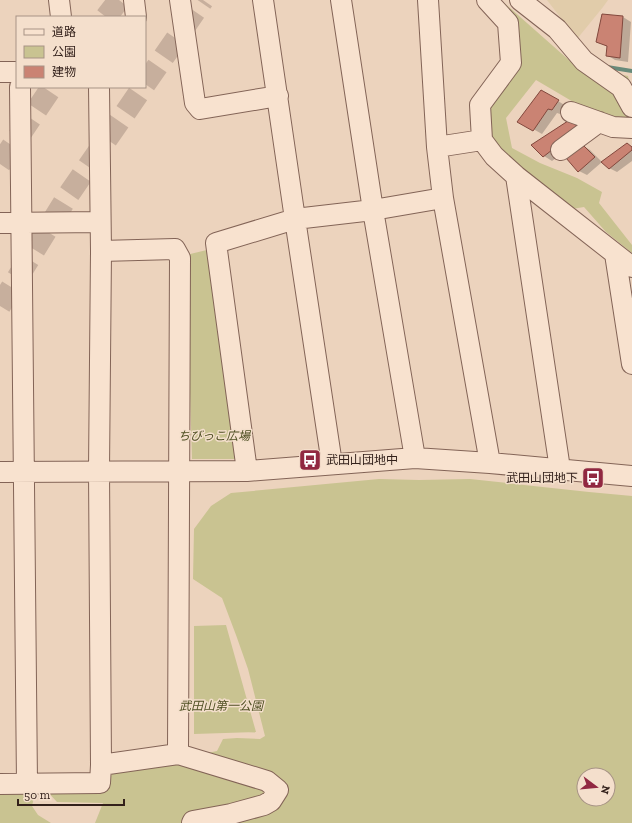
<svg xmlns="http://www.w3.org/2000/svg" width="632" height="823" font-family="'Zilla Slab','Noto Sans JP',serif">
	<style>
		.farmland { fill: #e1ccaa }
		.green { fill: #c9c391; fill-rule: evenodd }
		.shadow { fill: #0003 }
		.lines { fill: none; stroke-linecap: round; stroke-linejoin: round }
		.stream { stroke: #688a7a; stroke-width: 4 }
		.building { fill: #ca8373; stroke: #82483d }
		.highway-tunnel { stroke: #c7af9d; stroke-width: 22; stroke-dasharray: 22 11; stroke-linecap: butt }
		.minor-casing { stroke: #836457; stroke-width: 22 }
		.minor { stroke: #f8e2cf; stroke-width: 20 }
		.labels { text-anchor: middle; stroke-width: 3; stroke-linejoin: round; paint-order: stroke }
		.park-label { font-size: 12px; font-style: italic; fill: #4e4f22; stroke: #f4dfcc }
		.poi-label { font-size: 12px; fill: #33211b; stroke: #f4dfcc; text-anchor: start }
	</style>
	<rect width="100%" height="100%" fill="#ecd3bd"/>
	<path class="farmland" d="M547,0H608L603,7L577,39Z"/>
	<path class="green" d="M492,0H501L570,61L582,67L628,76L632,92V122L628,124L575,103L536,80L506,118L512,148L540,163L577,178L602,192L599,203L632,245V253L606,232L584,207L572,209L485,138L488,106L517,65Z
		M211,249L241,459H192L186,255Z
		M379,479L419,480L470,479L589,492L632,496V823H95L103,803L57,802L46,790L105,788L114,770L169,761L217,751L223,739L237,738L260,739L265,736L248,669L236,635L222,598L193,579L194,529L211,506L231,493ZM584,775H608V799H584Z
		M226,625L256,732L194,734V626Z
		M36,789L32,806L38,815L51,823H0V790Z"/>
	<path class="shadow" d="M623,17L631,22L628,62L615,60L607,55L608,47L597,41Z
		M542,91L566,106L560,114L557,113L542,134L519,121Z
		M571,120L579,125L587,134L552,161L544,156Z
		M627,144L632,147V161L617,172L609,168Z
		M582,145L590,150L602,162L587,175L579,171Z"/>
	<g class="lines">
		<path class="stream" d="M607,67L632,71"/>
	</g>
	<path class="building" d="M602,14L623,16L620,58L606,56L607,46L596,42Z
		M541,90L559,100L552,110L548,109L533,131L517,122Z
		M571,119L579,129L543,157L531,145Z
		M627,143L632,147V150L609,169L601,162Z
		M582,144L595,157L578,172L566,158Z"/>
	<g class="lines">
		<path class="highway-tunnel" d="M106,17L119,0
			M145,84L203,0
			M0,164L52,87
			M0,306L69,194L143,87"/>
		<g class="minor-casing">
			<path id="minor" d="M59,0L61,17
				M134,0L136,17
				M180,0L195,103L200,109L278,96
				M263,0L295,219L332,464
				M341,0L373,210L415,458
				M428,0L437,147L443,198L490,463
				M487,0L508,23L511,63L480,105L482,140L494,156L516,176L632,267
				M520,0L557,29L584,61L621,87L632,107
				M0,72H17
				M20,87L27,783
				M99,87L101,251L99,471L101,765
				M571,112L613,127L632,128
				M437,147L482,140
				M561,150L599,122
				M516,176L560,469
				M0,223L100,222
				M101,251L175,249L180,258L178,754
				M615,254L632,364
				M247,471L216,243L295,219L373,210L443,198
				M0,472L247,471L415,458L490,463L632,476
				M0,784L100,783L101,765L178,754L267,781L278,790L271,801L264,805L231,814L193,821L192,823"/>
		</g>
		<use href="#minor" class="minor"/>
	</g>
	<defs>
		<g id="bus-square" transform="scale(1.15)"><rect x="-9" y="-9" width="18" height="18" rx="4" fill="#912841" stroke="#f4dfcc"/><path d="M-5-6H5V4H4V6H2V4H-2V6H-4V4H-5ZM-3.5-4V0h7V-4ZM-3.5 1.2v1.5H-2V1.2ZM2 1.2v1.5H3.5V1.2Z" fill="#fff"/></g>
	</defs>
	<g fill-rule="evenodd">
		<use href="#bus-square" x="310" y="460"/>
		<use href="#bus-square" x="593" y="478"/>
	</g>
	<g class="labels">
		<g class="park-label">
			<text x="214" y="440">ちびっこ広場</text>
			<text x="221" y="710">武田山第一公園</text>
		</g>
		<g class="poi-label">
			<text x="326" y="464">武田山団地中</text>
			<text x="578" y="482" text-anchor="end">武田山団地下</text>
		</g>
	</g>
	<rect x="16" y="16" width="130" height="72" fill="#f4dfcc" stroke="#a79385"/>
	<rect x="24" y="29" width="20" height="6" fill="#f8e2cf" stroke="#a79385"/>
	<text x="52" y="36" font-size="12" fill="#33211b">道路</text>
	<rect x="24" y="46" width="20" height="12" fill="#c9c391" stroke="#a79385"/>
	<text x="52" y="56" font-size="12" fill="#33211b">公園</text>
	<rect x="24" y="66" width="20" height="12" fill="#ca8373" stroke="#a79385"/>
	<text x="52" y="76" font-size="12" fill="#33211b">建物</text>
	<g transform="translate(596 787) rotate(106)"><circle r="19" fill="#f4dfcc" stroke="#a79385"/>
	<path d="M0-3L7 15L0 10L-7 15Z" fill="#912841"/>
	<text y="-6" font-size="11" font-weight="bold" text-anchor="middle" fill="#33211b">N</text>
	</g>
	<path d="M18 799v6h106v-6" fill="none" stroke="#33211b" stroke-width="2"/>
	<text x="24" y="799" font-size="12" fill="#33211b" stroke="#f4dfcc" stroke-width="3" paint-order="stroke">50 m</text>
</svg>
